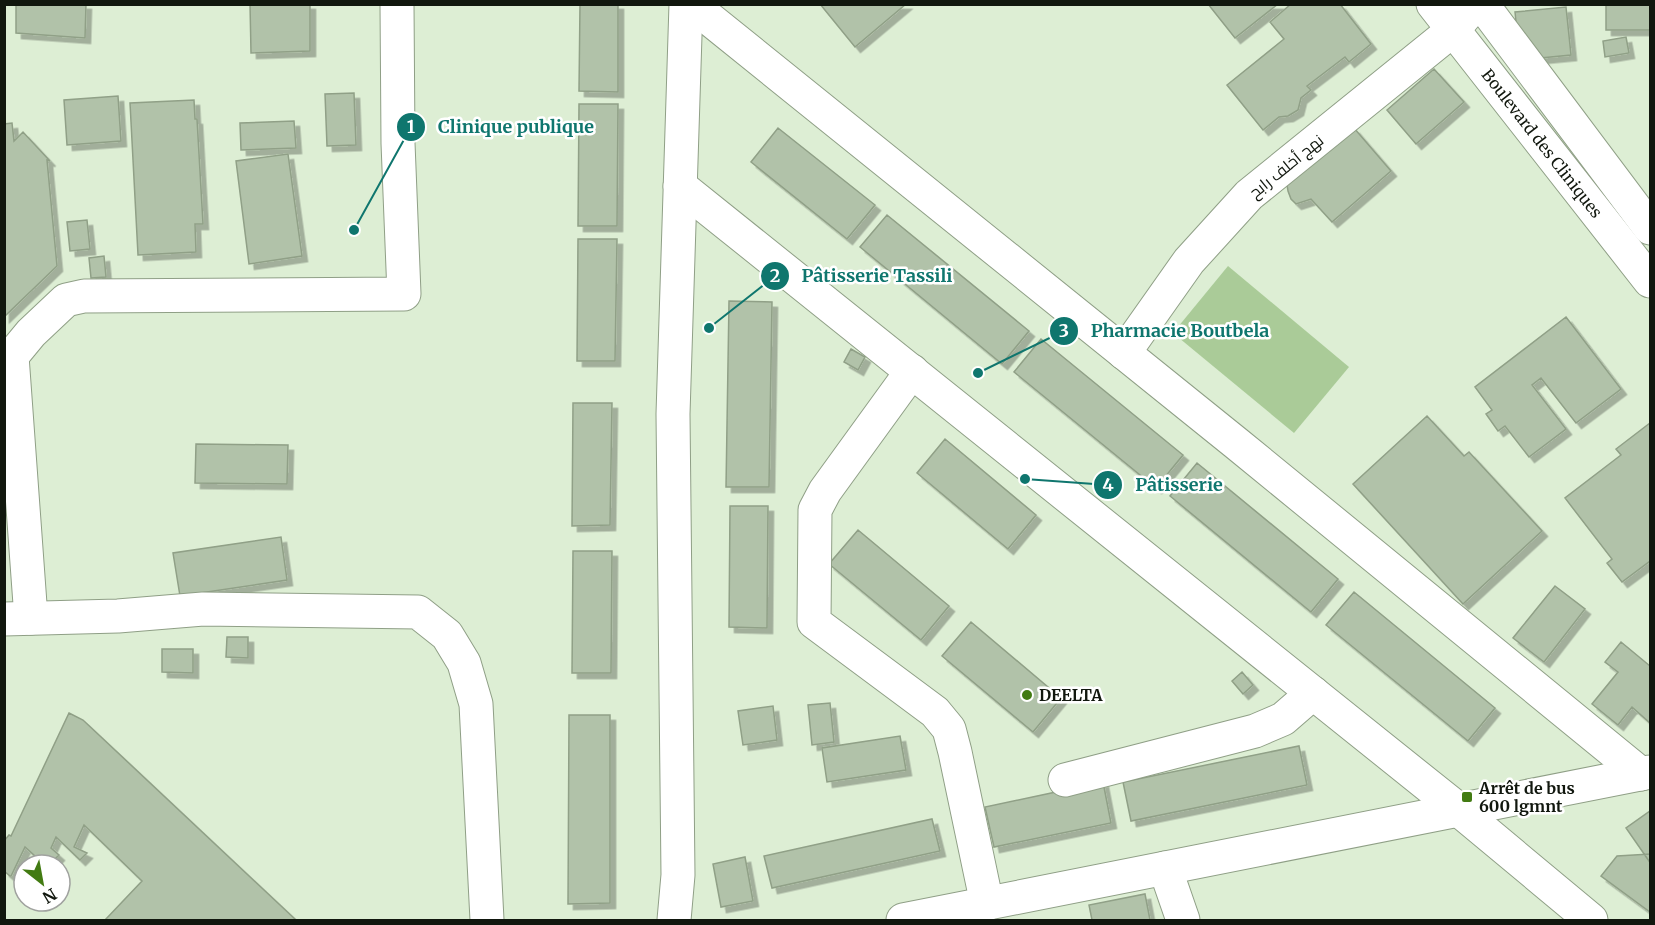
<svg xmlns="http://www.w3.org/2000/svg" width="1655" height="925" font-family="Merriweather,Cairo,serif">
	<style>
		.green { fill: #aacb98 }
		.building { fill: #b1c2a9; stroke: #90a087; stroke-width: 1.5; filter: url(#shadow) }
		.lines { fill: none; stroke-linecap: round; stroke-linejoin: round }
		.minor-casing { stroke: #8f9f86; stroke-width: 35 }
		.minor { stroke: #fff; stroke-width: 33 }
		.poi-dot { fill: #427b12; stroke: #fff; stroke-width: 2 }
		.labels { text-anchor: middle; stroke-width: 5; stroke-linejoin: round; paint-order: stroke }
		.street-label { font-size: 16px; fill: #11170e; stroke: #fff }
		.poi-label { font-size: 16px; font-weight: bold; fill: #11170e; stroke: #fff; text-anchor: start }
		.leader { fill: none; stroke: #0f766e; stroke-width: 2 }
		.callout-dot { fill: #0f766e; stroke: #fff; stroke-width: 2 }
		.mark-label { font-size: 18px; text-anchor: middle; font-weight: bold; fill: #fff }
		.callout-label { font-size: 18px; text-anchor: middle; font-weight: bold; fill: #0f766e; stroke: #fff; stroke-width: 5; stroke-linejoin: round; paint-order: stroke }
	</style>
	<defs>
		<filter id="shadow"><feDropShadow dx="5.5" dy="5.5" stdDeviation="0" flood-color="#0004"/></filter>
	</defs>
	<rect width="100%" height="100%" fill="#ddeed4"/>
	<path class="green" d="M1228,266L1349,367L1294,433L1173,333Z"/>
	<path class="building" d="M16,4H86L85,38L16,33Z
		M250,4H310V51L251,53Z
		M580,4H618V92L579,91Z
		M820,4H906L855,47Z
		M1208,4H1278L1235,38Z
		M1291,4H1340L1371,44L1349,62L1345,57L1307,86L1311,90L1301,98L1298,110L1288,116L1279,117L1263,130L1227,85L1284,39L1270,22Z
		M1606,4H1650V30H1606Z
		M1566,7L1571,55L1520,60L1515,12Z
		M1626,37L1629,53L1605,57L1603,41Z
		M1434,69L1464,102L1416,144L1387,110Z
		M354,93L356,145L327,146L325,94Z
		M118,96L121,141L67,145L64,100Z
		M194,100L195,119H197L203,224H195L196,252L138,255L130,103Z
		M579,104H618L617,226H578Z
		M294,121L296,148L241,150L240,123Z
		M12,123L14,141L23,132L50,161L47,160L57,266L4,317V124Z
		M778,128L875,205L847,239L751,162Z
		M1354,128L1391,171L1332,222L1311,199L1296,204L1291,199L1288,191L1286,178Z
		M288,154L302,256L249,264L236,161Z
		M887,215L1029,331L1002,364L860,247Z
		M87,220L90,249L70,251L67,222Z
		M578,239H617L615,361H577Z
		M104,256L106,277L91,278L89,258Z
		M729,301L772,302L769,487H726Z
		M1566,317L1621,389L1576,423L1541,378L1532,385L1566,429L1529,457L1505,426L1498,431L1486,414L1492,410L1475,387Z
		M1041,339L1183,455L1156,488L1014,372Z
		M851,349L865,357L858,370L844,362Z
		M573,403H612L610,525L572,526Z
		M1427,416L1464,456L1469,452L1542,531L1463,604L1353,484Z
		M1650,423V561L1622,582L1607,563L1612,559L1565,498L1621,455L1616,449Z
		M945,439L1036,515L1008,549L917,473Z
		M196,444L288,445L287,484L195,483Z
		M1197,463L1338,579L1311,612L1170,496Z
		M730,506H768L767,628L729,627Z
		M858,530L949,606L921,640L829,564Z
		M281,537L287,580L180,596L173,553Z
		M573,551H612L611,673H572Z
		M1555,586L1585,609L1544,662L1513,638Z
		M1354,592L1495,708L1468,741L1326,625Z
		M971,622L1061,698L1033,732L942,656Z
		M227,637H248V658L226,657Z
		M1621,642L1650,666V723L1632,707L1618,725L1592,704L1618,672L1605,662Z
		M162,649H193V673L162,672Z
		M1242,672L1253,685L1243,694L1232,681Z
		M830,703L834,742L812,745L808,705Z
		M773,706L777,740L743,745L738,711Z
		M69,713L83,720L296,920H105L142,881L84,825L74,847L87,853L80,860L56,837L51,848L59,855L49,865H45L25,847L11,876H10L4,871V841L9,835L11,836Z
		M569,715H610V903L568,904Z
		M900,736L906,770L827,782L822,748Z
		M1299,746L1307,785L1131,821L1123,782Z
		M1103,782L1111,823L994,847L985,807Z
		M1650,811V860L1649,861L1626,828Z
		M932,819L940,851L772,888L764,856Z
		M1650,854V912L1601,876L1617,856Z
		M745,857L753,901L721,907L713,864Z
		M1145,894L1150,920H1092L1089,905Z"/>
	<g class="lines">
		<g class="minor-casing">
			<g id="minor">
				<path d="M691,4L1236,443L1641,774"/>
				<path id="s1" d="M1433,4L1650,281"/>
				<path d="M1482,4L1650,228"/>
				<path d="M680,186L1459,810L1591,920"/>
				<path d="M1124,353L1189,261L1249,195L1453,30L1475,4"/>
				<path d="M12,356L31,618"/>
				<path d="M4,358L12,356L31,333L66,300L84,296L404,294L398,143L397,4"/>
				<path d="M912,371L825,491L815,510L814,622L935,712L949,729L955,752L987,904"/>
				<path d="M4,619L118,616L203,609L418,612L447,635L464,663L476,704L487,920"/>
				<path d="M1065,780L1255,731L1283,719L1313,693"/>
				<path d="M1165,868L1183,920"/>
				<path d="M674,920L678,875L673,414L686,4"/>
				<path d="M903,920L1650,772"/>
			</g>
		</g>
		<use href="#minor" class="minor"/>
	</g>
	<g class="poi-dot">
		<circle cx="1027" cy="695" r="6"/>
		<rect x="1461" y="791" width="12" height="12" rx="3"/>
	</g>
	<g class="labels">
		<g class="street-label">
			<text dy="6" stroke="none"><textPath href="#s1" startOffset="177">Boulevard des Cliniques</textPath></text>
			<text transform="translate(1286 166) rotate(-39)" y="6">نهج أخلف رابح</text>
		</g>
		<g class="poi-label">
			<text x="1039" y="701">DEELTA</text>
			<text x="1479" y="794">Arrêt de bus<tspan x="1479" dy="18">600 lgmnt</tspan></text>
		</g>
	</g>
	<path class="leader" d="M354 230L411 127M709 328L775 276M978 373L1064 331M1025 479L1108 485"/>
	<g class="callout-dot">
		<circle cx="354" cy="230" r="6"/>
		<circle cx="709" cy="328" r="6"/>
		<circle cx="978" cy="373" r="6"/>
		<circle cx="1025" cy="479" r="6"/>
		<circle cx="411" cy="127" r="15"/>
		<circle cx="775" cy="276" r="15"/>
		<circle cx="1064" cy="331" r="15"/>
		<circle cx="1108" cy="485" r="15"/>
	</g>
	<g class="mark-label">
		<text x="411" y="133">1</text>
		<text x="775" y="282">2</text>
		<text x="1064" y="337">3</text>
		<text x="1108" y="491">4</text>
	</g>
	<g class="callout-label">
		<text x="516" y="133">Clinique publique</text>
		<text x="877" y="282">Pâtisserie Tassili</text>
		<text x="1180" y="337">Pharmacie Boutbela</text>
		<text x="1179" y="491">Pâtisserie</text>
	</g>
	<rect width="1655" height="925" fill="none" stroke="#11170e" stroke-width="12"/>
	<g transform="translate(42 883) rotate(149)"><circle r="28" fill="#ffffff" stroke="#a0a29f" stroke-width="1.5"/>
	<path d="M0-4.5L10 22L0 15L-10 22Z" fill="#427b12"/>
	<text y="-9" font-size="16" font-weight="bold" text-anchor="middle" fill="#11170e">N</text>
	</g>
</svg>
